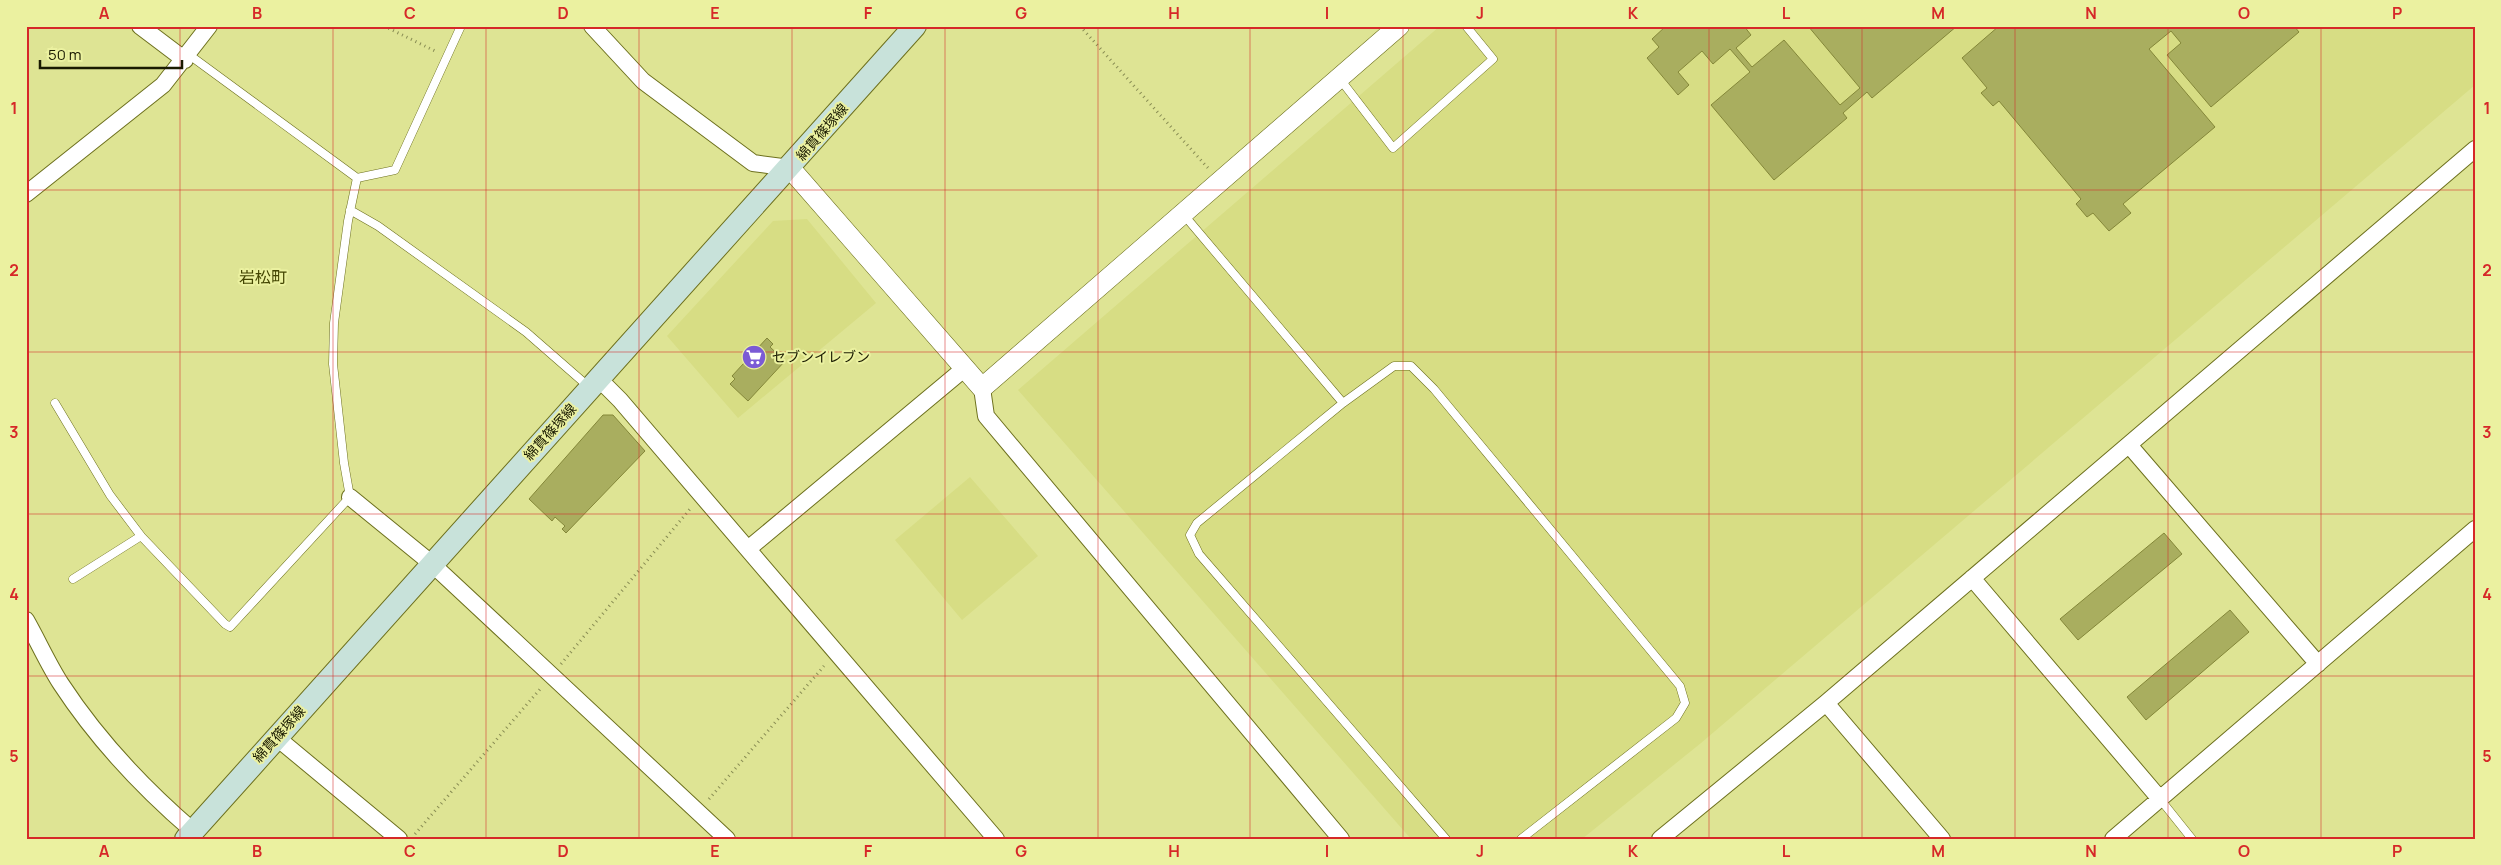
<svg xmlns="http://www.w3.org/2000/svg" width="2501" height="865" font-family="Manrope,'Noto Sans JP',sans-serif">
	<style>
		.built { fill: #d7dd84 }
		.building { fill: #a9ae5f; stroke: #848739 }
		.lines { fill: none; stroke-linecap: round; stroke-linejoin: round }
		.service-casing { stroke: #6d701e; stroke-width: 9 }
		.minor-casing { stroke: #6d701e; stroke-width: 18 }
		.tertiary-casing { stroke: #6d701e; stroke-width: 21 }
		.secondary-casing { stroke: #6d701e; stroke-width: 24 }
		.path { stroke: #888c53; stroke-width: 3; stroke-dasharray: 1 4; stroke-linecap: butt }
		.service { stroke: #fff; stroke-width: 8 }
		.minor { stroke: #fff; stroke-width: 16 }
		.tertiary { stroke: #fff; stroke-width: 20 }
		.secondary { stroke: #c8e2da; stroke-width: 22 }
		.grid { fill: none; stroke: #d62828; stroke-width: 1; stroke-opacity: 0.55 }
		.labels { text-anchor: middle; stroke-width: 4; stroke-linejoin: round; paint-order: stroke }
		.street-label { font-size: 14px; fill: #191a00; stroke: #ebf1a0 }
		.poi-label { font-size: 14px; fill: #191a00; stroke: #ebf1a0; text-anchor: start }
		.quarter-label { font-size: 16px; fill: #434502; stroke: #ebf1a0 }
		.neatline { fill: none; stroke: #d62828; stroke-width: 2 }
		.grid-label { font-size: 16px; text-anchor: middle; font-weight: bold; fill: #d62828 }
	</style>
	<rect width="100%" height="100%" fill="#dee494"/>
	<path class="built" d="M1440,26H2475V85L1701,743L1582,839H1411L1018,390Z
		M807,219L876,303L738,418L667,336L773,221Z
		M970,477L1038,556L962,620L895,540Z"/>
	<path class="building" d="M1666,26H1744L1751,35L1736,48L1752,67L1784,40L1840,105L1860,88L1808,26H1957L1872,98L1867,92L1843,113L1847,118L1774,180L1711,105L1750,72L1730,49L1713,64L1702,51L1678,72L1689,85L1678,95L1647,58L1659,47L1652,39Z
		M1999,26H2294L2299,32L2211,107L2167,55L2181,43L2171,31L2149,49L2215,127L2123,204L2131,213L2109,231L2093,213L2087,217L2076,204L2081,199L1999,101L1993,106L1981,93L1987,88L1962,58Z
		M767,338L773,344L770,347L785,361L748,401L730,384L735,379L732,376Z
		M603,415H613L645,451L566,533L562,529L565,526L555,517L552,521L529,499Z
		M2164,533L2182,554L2078,640L2060,619Z
		M2230,610L2249,632L2146,720L2127,697Z"/>
	<g class="lines">
		<g class="service-casing">
			<path id="service" d="M188,54L357,178L395,170L461,26
				M1340,79L1393,148L1493,59L1466,26
				M350,210L378,226L526,332L589,387
				M1184,215L1343,403
				M55,403L110,495L141,536L225,624L230,627L350,497L344,463L333,364L334,323L348,221L357,178
				M73,579L141,536
				M2160,799L2192,839
				M1446,839L1199,554L1190,535L1197,523L1343,403L1394,366H1411L1434,389L1680,686L1685,703L1676,718L1521,839"/>
		</g>
		<g class="minor-casing">
			<path id="minor" d="M140,26L185,60
				M592,26L643,81L753,163L790,168
				M26,194L163,85L209,26
				M598,378L620,400L996,839
				M982,388L986,416L1341,839
				M2129,445L2318,664
				M350,497L431,563L727,839
				M748,549L965,368
				M1972,578L2160,799
				M26,620C38,641 48,664 61,684C97,739 143,788 193,831
				M1826,703L1942,839
				M276,737L399,839
				M1660,839L1826,703L2475,149
				M2113,839L2475,529"/>
		</g>
		<g class="tertiary-casing">
			<path id="tertiary" d="M790,168L982,388L1399,26"/>
		</g>
		<g class="secondary-casing">
			<path id="secondary" d="M186,839L915,26"/>
		</g>
		<path class="path" d="M384,26L435,51
			M1080,26L1208,168
			M561,664L690,509
			M709,799L824,666
			M415,834L541,688"/>
		<use href="#service" class="service"/>
		<use href="#minor" class="minor"/>
		<use href="#tertiary" class="tertiary"/>
		<use href="#secondary" class="secondary"/>
	</g>
	<path class="grid" d="M180,26V839M333,26V839M486,26V839M639,26V839M792,26V839M945,26V839M1098,26V839M1250,26V839M1403,26V839M1556,26V839M1709,26V839M1862,26V839M2015,26V839M2168,26V839M2321,26V839M26,190H2475M26,352H2475M26,514H2475M26,676H2475"/>
	<defs>
		<g id="supermarket-disc" transform="scale(1.25)"><circle r="9.5" fill="#7b5bd5" stroke="#ebf1a0"/><path d="M-6-5.5h2.5l.6 2H6L4.5 2H-2.5L-4.4-4H-6ZM-1.5 3.2a1.3 1.3 0 1 0 .1 0ZM3 3.2a1.3 1.3 0 1 0 .1 0Z" fill="#fff"/></g>
	</defs>
	<g fill-rule="evenodd">
		<use href="#supermarket-disc" x="754" y="357"/>
	</g>
	<g class="labels">
		<g class="street-label">
			<text transform="translate(822 132) rotate(-49)" y="5">綿貫篠塚線</text>
			<text transform="translate(550 432) rotate(-48)" y="5">綿貫篠塚線</text>
			<text transform="translate(279 734) rotate(-48)" y="5">綿貫篠塚線</text>
		</g>
		<g class="poi-label">
			<text x="772" y="362">セブンイレブン</text>
		</g>
		<g class="quarter-label">
			<text x="263" y="283">岩松町</text>
		</g>
	</g>
	<rect width="2501" height="865" fill="none" stroke="#ebf1a0" stroke-width="55"/>
	<path d="M40 60v8h142v-8" fill="none" stroke="#191a00" stroke-width="2.5"/>
	<text x="48" y="60" font-size="15" fill="#191a00" stroke="#ebf1a0" stroke-width="4" paint-order="stroke">50 m</text>
	<rect x="28" y="28" width="2446" height="810" class="neatline"/>
	<g class="grid-label">
		<text x="104" y="19">A</text>
		<text x="257" y="19">B</text>
		<text x="410" y="19">C</text>
		<text x="563" y="19">D</text>
		<text x="715" y="19">E</text>
		<text x="868" y="19">F</text>
		<text x="1021" y="19">G</text>
		<text x="1174" y="19">H</text>
		<text x="1327" y="19">I</text>
		<text x="1480" y="19">J</text>
		<text x="1633" y="19">K</text>
		<text x="1786" y="19">L</text>
		<text x="1938" y="19">M</text>
		<text x="2091" y="19">N</text>
		<text x="2244" y="19">O</text>
		<text x="2397" y="19">P</text>
		<text x="14" y="114">1</text>
		<text x="2487" y="114">1</text>
		<text x="14" y="276">2</text>
		<text x="2487" y="276">2</text>
		<text x="14" y="438">3</text>
		<text x="2487" y="438">3</text>
		<text x="14" y="600">4</text>
		<text x="2487" y="600">4</text>
		<text x="14" y="762">5</text>
		<text x="2487" y="762">5</text>
		<text x="104" y="857">A</text>
		<text x="257" y="857">B</text>
		<text x="410" y="857">C</text>
		<text x="563" y="857">D</text>
		<text x="715" y="857">E</text>
		<text x="868" y="857">F</text>
		<text x="1021" y="857">G</text>
		<text x="1174" y="857">H</text>
		<text x="1327" y="857">I</text>
		<text x="1480" y="857">J</text>
		<text x="1633" y="857">K</text>
		<text x="1786" y="857">L</text>
		<text x="1938" y="857">M</text>
		<text x="2091" y="857">N</text>
		<text x="2244" y="857">O</text>
		<text x="2397" y="857">P</text>
	</g>
</svg>
